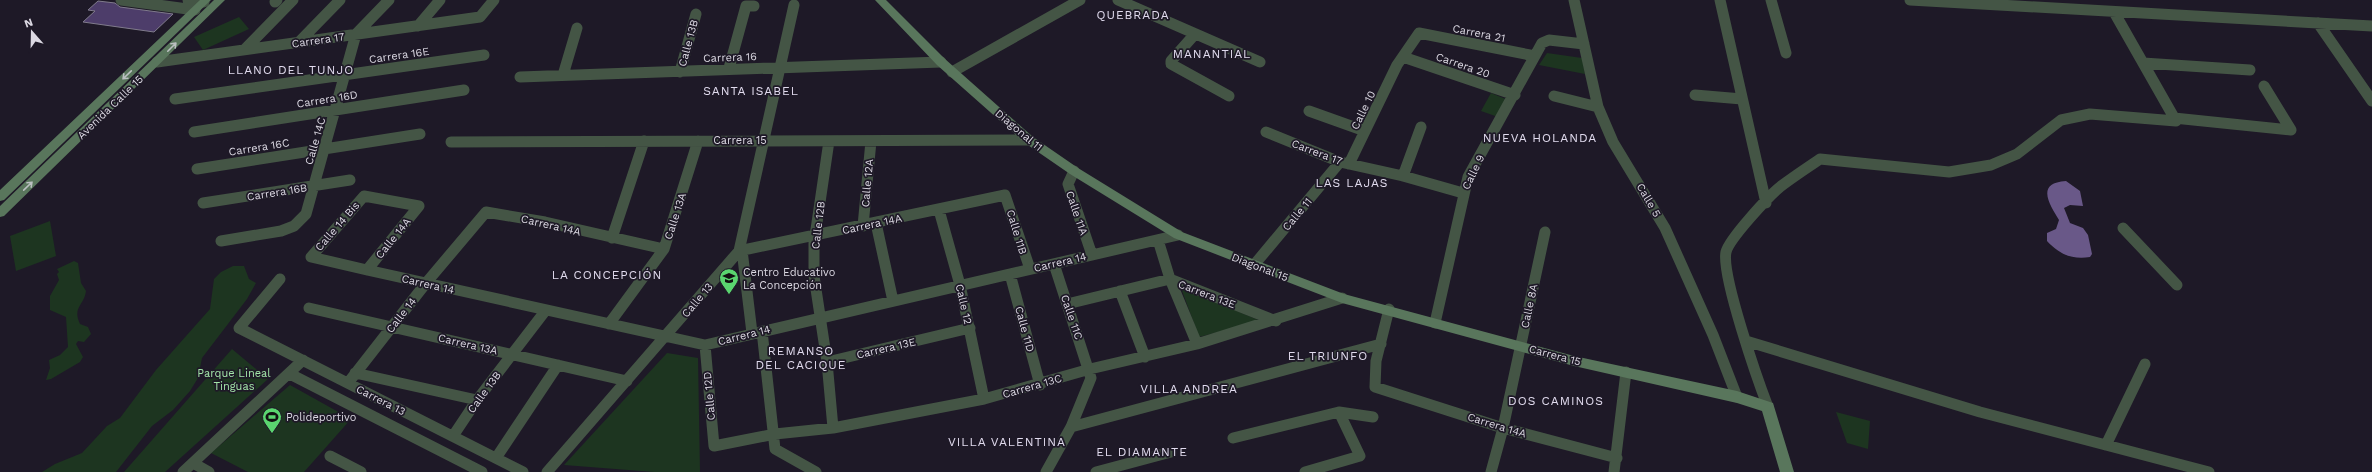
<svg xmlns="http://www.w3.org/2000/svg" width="2372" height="472" font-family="'Work Sans',sans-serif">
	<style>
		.green { fill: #1d3520 }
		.water { fill: #695888 }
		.building { fill: #4d3d6a; stroke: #807b8c }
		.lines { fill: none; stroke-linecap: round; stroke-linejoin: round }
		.street { stroke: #445545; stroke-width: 11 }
		.secondary { fill: #59765c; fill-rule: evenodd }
		.oneway { stroke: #bbc0c1 }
		.labels { text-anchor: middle; stroke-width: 3.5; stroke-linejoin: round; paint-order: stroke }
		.street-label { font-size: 11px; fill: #dcd9e3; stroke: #1e1927 }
		.poi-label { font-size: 11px; fill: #dcd9e3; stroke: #1e1927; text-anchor: start }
		.park-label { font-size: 11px; fill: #a3e5a9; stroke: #1e1927 }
		.neighbourhood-label { font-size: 12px; letter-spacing: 1px; fill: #e1dbee; stroke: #1e1927 }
	</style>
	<rect width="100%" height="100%" fill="#1e1927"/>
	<path class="green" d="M239,17L249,29L203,50L194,37Z
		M1547,53L1582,58L1585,74L1539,65Z
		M1491,93L1508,100L1498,117L1481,111Z
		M50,221L56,256L16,271L10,236Z
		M74,261L78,263L81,283L86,291C84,306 72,307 80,324L88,327L91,334L84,342L78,341L76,344L83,357L80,362L51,379L46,380L50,368L49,360L60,355L68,347L66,317L50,310V296L59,280L57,274L59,272L57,269Z
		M233,266H244L249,279L256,283L247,299L202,358L198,378L190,391L173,410L152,426L116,472H42L55,464L82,453L107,426L120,418L156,370L210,309L214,279L221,272Z
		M1181,288L1261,321L1199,337Z
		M232,349L268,379L165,472H124Z
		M667,353L698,358L700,472H654L564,465Z
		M290,385L351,419L304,472H248L211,453Z
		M1836,412L1870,421L1868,449L1847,443Z"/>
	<path class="water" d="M2066,181L2080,191L2083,206L2070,205L2064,208L2070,223L2083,228L2088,235L2092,254L2090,257C2072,260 2059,254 2047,241V233L2056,229L2059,220C2051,206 2034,183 2066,181Z"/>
	<path class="building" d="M98,1L115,3L120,7L173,14L154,32L83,22L95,11L88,10Z"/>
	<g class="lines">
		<path class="street" d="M121,0L195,10
			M188,0L204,2
			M1118,0L1260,62
			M1574,0L1598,107L1613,142L1665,228L1713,335L1737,397
			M1720,0L1766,203
			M1771,0L1786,53
			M1910,0L2372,26
			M275,2L277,0
			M2114,12L2176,121
			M2318,23L2372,101
			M418,26L440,0
			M1195,34L1171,61V64L1229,96
			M299,42L340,0
			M244,50L293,0
			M1403,57L1515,95
			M157,62L480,17L494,0
			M2143,63L2250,70
			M729,68L746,6H754
			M680,72L696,14
			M952,72L1080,0
			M563,75L577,28
			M520,77L941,62
			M2264,86L2291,130
			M1695,95L1742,99
			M1554,96L1598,107
			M175,99L484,55
			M1309,111L1365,131
			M2174,118L2291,130
			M194,132L464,90
			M1266,132L1340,162L1403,176L1463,193
			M829,141L814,243V276L827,362L833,428
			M451,142L1029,140
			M1349,164L1397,65L1419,33L1535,56
			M197,169L420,134
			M1074,171L1068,184L1092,255
			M1403,176L1421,127
			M364,196L419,206L367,270L311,257Z
			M203,203L350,180
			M939,210L960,285L984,399
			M876,223L893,301
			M863,226L871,141
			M2123,228L2177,285
			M612,238L644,141
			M1158,240L1170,279L1197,344
			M221,241L281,231L294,226L306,214L356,34L389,0
			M742,250L752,333
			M739,251L1005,195L1030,269
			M1254,265L1340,162
			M367,270L705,345L1178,235
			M1010,274L1040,385
			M280,279L239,328L523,472
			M1120,291L1145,357
			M1067,304L1170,279L1276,321
			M309,308L627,381
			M1389,309L1376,361L1375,387L1503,428L1617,458
			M1435,323L1468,177L1542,43L1549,40L1584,44
			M609,324L664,249L698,141
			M762,331L775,449L816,472
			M1746,341L1980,412L2209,472
			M705,345L714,446L775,434L833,428L984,399L1090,369L1197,344L1342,298
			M827,362L970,328
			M355,373L477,400
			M290,374L482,472
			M348,383L426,283L486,212L545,222L664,249
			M1768,407C1758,381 1721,275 1726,252C1729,239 1769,196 1780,187C1793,177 1807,168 1820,159L1949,172L1991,165L2017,154L2061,120L2090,114L2176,121
			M1339,412L1373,417
			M1071,427L1381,344
			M453,436L477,400L546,310
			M1233,438L1339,412L1360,456L1305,472
			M2106,445L2145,364
			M330,456L361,472
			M496,458L558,365
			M193,463L209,472
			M183,472L303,360
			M547,472L739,251L794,5
			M1046,472L1071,427L1091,378L1054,264
			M1096,472L1171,452
			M1491,472L1503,428L1545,232
			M1614,472L1626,372"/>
		<path class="secondary" d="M200,0H211L4,200L0,201V190Z
			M214,0H225L4,216L0,217V206Z
			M875,0H886L945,59L1033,137L1078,168L1182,232L1344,294L1574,356L1737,391L1773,403L1794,472H1780L1762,411L1737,403L1574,366L1342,303L1174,238L1070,174L1025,143L937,65Z"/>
	</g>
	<defs><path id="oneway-shaft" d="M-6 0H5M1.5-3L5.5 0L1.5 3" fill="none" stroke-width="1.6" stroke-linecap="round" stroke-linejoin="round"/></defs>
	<g class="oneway">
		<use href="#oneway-shaft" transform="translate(172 47) rotate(-45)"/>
		<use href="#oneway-shaft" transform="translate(127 75) rotate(136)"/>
		<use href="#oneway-shaft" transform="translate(28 186) rotate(-44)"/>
	</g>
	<defs>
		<g id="school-pin" transform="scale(1)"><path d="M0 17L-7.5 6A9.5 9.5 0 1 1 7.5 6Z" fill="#5ad56f" stroke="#1e1927"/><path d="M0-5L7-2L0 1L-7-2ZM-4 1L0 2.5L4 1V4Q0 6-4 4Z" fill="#111"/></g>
		<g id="stadium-pin" transform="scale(1)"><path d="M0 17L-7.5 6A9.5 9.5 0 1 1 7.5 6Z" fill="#5ad56f" stroke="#1e1927"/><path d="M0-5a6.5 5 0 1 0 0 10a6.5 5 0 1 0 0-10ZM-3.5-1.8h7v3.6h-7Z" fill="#111"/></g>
	</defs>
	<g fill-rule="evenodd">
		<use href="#school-pin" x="729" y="278"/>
		<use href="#stadium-pin" x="272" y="417"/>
	</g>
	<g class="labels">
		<g class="street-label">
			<text transform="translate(1479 33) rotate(11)" y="4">Carrera 21</text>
			<text transform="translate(318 40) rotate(-8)" y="4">Carrera 17</text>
			<text transform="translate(688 43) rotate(-75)" y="4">Calle 13B</text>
			<text transform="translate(399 55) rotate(-8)" y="4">Carrera 16E</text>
			<text transform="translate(730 57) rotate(-2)" y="4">Carrera 16</text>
			<text transform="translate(1463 65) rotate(19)" y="4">Carrera 20</text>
			<text transform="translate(327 99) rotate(-9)" y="4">Carrera 16D</text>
			<text transform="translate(110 107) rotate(-44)" y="4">Avenida Calle 15</text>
			<text transform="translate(1363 110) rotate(-64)" y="4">Calle 10</text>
			<text transform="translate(1019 130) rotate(40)" y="4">Diagonal 11</text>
			<text x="740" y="144">Carrera 15</text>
			<text transform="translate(315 141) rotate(-74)" y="4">Calle 14C</text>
			<text transform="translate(259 147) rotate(-9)" y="4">Carrera 16C</text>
			<text transform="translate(1317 152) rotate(21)" y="4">Carrera 17</text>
			<text transform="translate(1473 172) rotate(-64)" y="4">Calle 9</text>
			<text transform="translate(867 183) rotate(-85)" y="4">Calle 12A</text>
			<text transform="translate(277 192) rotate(-9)" y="4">Carrera 16B</text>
			<text transform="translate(1649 200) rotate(60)" y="4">Calle 5</text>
			<text transform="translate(1077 213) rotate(71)" y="4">Calle 11A</text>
			<text transform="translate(1297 214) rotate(-50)" y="4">Calle 11</text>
			<text transform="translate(675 216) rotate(-72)" y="4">Calle 13A</text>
			<text transform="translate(872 224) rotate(-12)" y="4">Carrera 14A</text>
			<text transform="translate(551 225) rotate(13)" y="4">Carrera 14A</text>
			<text transform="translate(818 225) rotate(-83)" y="4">Calle 12B</text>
			<text transform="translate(337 226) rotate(-49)" y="4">Calle 14 Bis</text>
			<text transform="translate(1017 232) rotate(73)" y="4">Calle 11B</text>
			<text transform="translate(393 238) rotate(-51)" y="4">Calle 14A</text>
			<text transform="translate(1060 262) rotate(-13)" y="4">Carrera 14</text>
			<text transform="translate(1260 267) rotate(21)" y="4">Diagonal 15</text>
			<text transform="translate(428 284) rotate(13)" y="4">Carrera 14</text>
			<text transform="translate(1207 294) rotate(21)" y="4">Carrera 13E</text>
			<text transform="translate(697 300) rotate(-50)" y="4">Calle 13</text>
			<text transform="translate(964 304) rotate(77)" y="4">Calle 12</text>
			<text transform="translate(1529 306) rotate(-78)" y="4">Calle 8A</text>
			<text transform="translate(401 315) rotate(-52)" y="4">Calle 14</text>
			<text transform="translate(1072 317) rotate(71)" y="4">Calle 11C</text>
			<text transform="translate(1025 329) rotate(75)" y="4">Calle 11D</text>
			<text transform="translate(744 335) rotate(-14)" y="4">Carrera 14</text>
			<text transform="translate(468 344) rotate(13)" y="4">Carrera 13A</text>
			<text transform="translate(886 348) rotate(-13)" y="4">Carrera 13E</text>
			<text transform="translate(1555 355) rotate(15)" y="4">Carrera 15</text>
			<text transform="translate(1032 386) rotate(-16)" y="4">Carrera 13C</text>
			<text transform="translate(484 392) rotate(-54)" y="4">Calle 13B</text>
			<text transform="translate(709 396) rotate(-95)" y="4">Calle 12D</text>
			<text transform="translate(381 400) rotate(27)" y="4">Carrera 13</text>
			<text transform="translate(1497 425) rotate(17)" y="4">Carrera 14A</text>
		</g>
		<g class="poi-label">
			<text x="743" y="276">Centro Educativo<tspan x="743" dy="13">La Concepción</tspan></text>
			<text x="286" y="421">Polideportivo</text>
		</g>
		<g class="park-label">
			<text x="234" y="377">Parque Lineal<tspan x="234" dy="13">Tinguas</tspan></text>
		</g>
		<g class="neighbourhood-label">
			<text x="1133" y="19">QUEBRADA</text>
			<text x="1212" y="58">MANANTIAL</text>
			<text x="291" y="74">LLANO DEL TUNJO</text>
			<text x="751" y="95">SANTA ISABEL</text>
			<text x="1540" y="142">NUEVA HOLANDA</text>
			<text x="1352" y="187">LAS LAJAS</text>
			<text x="607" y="279">LA CONCEPCIÓN</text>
			<text x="801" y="355">REMANSO<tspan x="801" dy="14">DEL CACIQUE</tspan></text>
			<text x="1328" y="360">EL TRIUNFO</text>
			<text x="1189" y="393">VILLA ANDREA</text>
			<text x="1556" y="405">DOS CAMINOS</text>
			<text x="1007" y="446">VILLA VALENTINA</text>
			<text x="1142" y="456">EL DIAMANTE</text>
		</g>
	</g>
	<g transform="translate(32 32) rotate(340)" stroke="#1e1927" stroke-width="3" paint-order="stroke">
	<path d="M0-3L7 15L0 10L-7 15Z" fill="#dcd9e3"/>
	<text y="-6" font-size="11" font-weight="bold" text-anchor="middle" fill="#dcd9e3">N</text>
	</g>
</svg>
